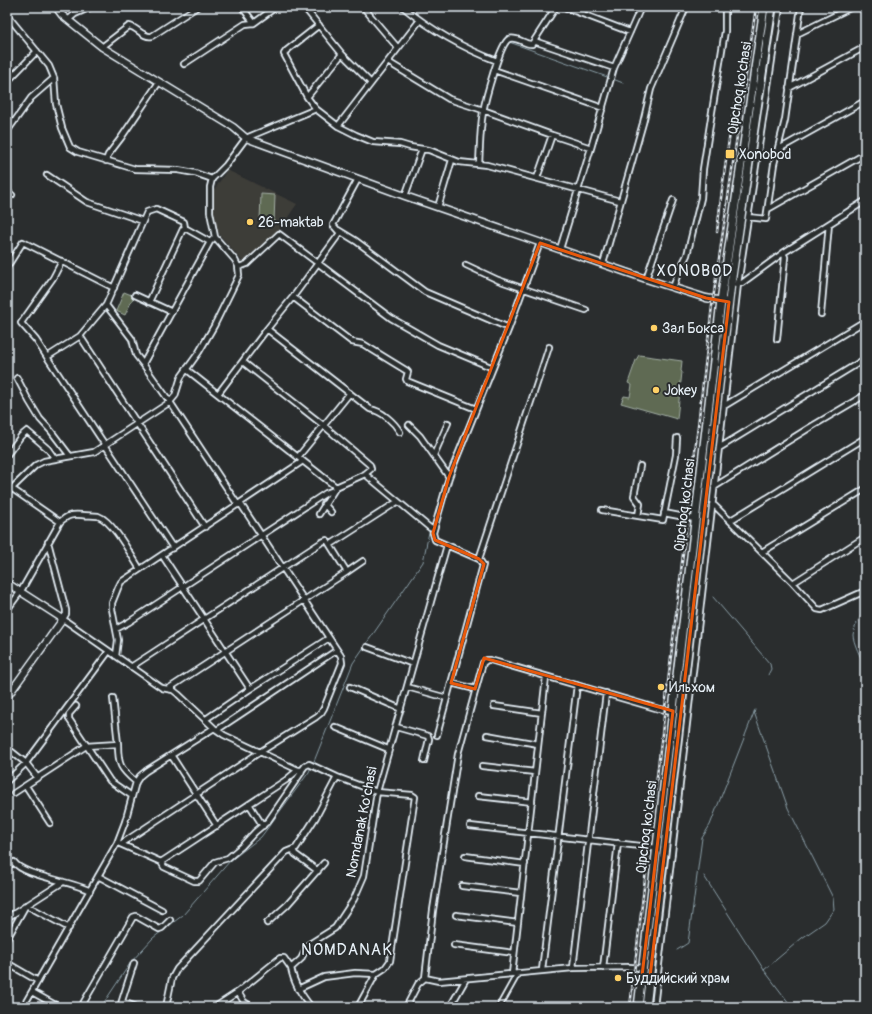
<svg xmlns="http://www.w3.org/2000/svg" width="872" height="1014" font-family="Pangolin,sans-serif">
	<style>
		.built { fill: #3d3c38 }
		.green { fill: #5e6b52; stroke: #a3aea5 }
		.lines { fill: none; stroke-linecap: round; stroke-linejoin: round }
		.stream { stroke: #8b9fa8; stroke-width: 1 }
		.minor-casing { stroke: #e8f1f8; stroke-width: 8 }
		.tertiary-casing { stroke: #e8f1f8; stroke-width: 9 }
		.primary-casing { stroke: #e8f1f8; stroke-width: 10 }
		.minor { stroke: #2a2d2e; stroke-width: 4.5 }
		.tertiary { stroke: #2a2d2e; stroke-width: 6 }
		.primary { stroke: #2a2d2e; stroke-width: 7 }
		.rail-casing { stroke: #e8f1f8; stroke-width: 2.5 }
		.rail { stroke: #2a2d2e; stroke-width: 1; stroke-dasharray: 3; stroke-linecap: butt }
		.marked { fill: none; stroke: #e8590c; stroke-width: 3; stroke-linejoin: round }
		.poi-dot { fill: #ffd166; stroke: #2a2d2e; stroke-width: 1.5 }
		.labels { text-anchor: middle; stroke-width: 4; stroke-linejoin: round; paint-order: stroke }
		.street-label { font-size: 14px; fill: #e8f1f8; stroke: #2a2d2e }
		.poi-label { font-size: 14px; fill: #e8f1f8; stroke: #2a2d2e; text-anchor: start }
		.quarter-label { font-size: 16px; letter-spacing: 1px; fill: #e8f1f8; stroke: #2a2d2e }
	</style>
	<rect width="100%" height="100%" fill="#2a2d2e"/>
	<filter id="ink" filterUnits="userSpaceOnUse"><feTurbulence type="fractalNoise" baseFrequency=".025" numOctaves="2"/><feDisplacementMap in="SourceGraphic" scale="8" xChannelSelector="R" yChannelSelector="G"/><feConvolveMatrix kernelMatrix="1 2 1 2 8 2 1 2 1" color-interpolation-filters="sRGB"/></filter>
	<g filter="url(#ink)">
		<path class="built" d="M227,170L297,204L277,233L247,261L243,262L217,232L213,213V192Z"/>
		<path class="green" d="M261,194L275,195L274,222L260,221Z
			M124,292L134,296L125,315L116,311Z
			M639,355L682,361L681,371L682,372L677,419L621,403L624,396L630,397L632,385L628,383L636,360Z"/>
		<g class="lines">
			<path class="stream" d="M509,42L610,78
				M613,79L623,83
				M713,597L770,664L771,669L768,675
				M865,609C861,616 854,626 853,635C853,642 861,659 865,665
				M754,712L788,808L833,898L834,909L825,922L802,938L764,970
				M313,764L353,663L423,562L429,532
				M704,876L764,970L792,1007
				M677,950L688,943L702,838L710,825L755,710
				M101,1007L131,962L153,938L183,915L230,861L261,837L309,772L311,767"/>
			<g class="minor-casing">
				<path id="minor" d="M242,7L254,23
					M304,7L342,54L371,83
					M363,7L398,48
					M403,7C430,29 463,48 497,61
					M564,7L630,32
					M7,15L49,66L54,78L56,104L62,128L70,147L78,152L135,169L178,170L195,173L212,179
					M68,20L75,14L91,7
					M797,34L852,7
					M534,41L614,68
					M102,47L129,26C137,27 143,38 152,36L197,7
					M388,62L449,99L483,110L552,135L591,148
					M184,64L245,24L254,23L276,7
					M494,70L603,108
					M7,82L37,51
					M789,88L865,47
					M307,97L342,54
					M316,109L307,97L284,54L286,51L319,25
					M338,126L420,20
					M7,131L11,126L31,98L54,78
					M779,149L865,101
					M106,161L108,155L121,138L159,82
					M479,164C480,147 480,129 483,112C485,101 500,43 509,39C517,36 525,45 532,44L556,7
					M47,175L87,202L143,221
					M537,178L552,135
					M7,191L12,195
					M405,196L422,149
					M438,207L452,160
					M768,209L865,154
					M748,217L766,219L774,164L785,120L801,7
					M338,230L356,241L425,292L509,328
					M560,249L591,148L614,68L641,7
					M62,261L53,278L21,323L36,340L47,357L80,336L106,305L147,212L156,209L184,222L185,228
					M603,264L643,123L651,89L686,7
					M466,265L498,280L586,310
					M7,267L23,242L114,288
					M239,267L247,264L279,234L391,318L438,345L493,368
					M646,279L673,200
					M736,284L742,283L783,253L865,201
					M673,288L678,273L687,255L701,198L703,169L711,118L725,31V7
					M135,295L172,312
					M293,297L352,342L363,344L407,371L408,372L406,379L407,381L476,409
					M149,302L183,229L185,228L210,242
					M106,305L132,339L136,355L143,364L170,402L238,505
					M821,314L829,224
					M267,329L370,409C382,411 394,422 400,432
					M80,336L205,527
					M777,339L785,257L783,253
					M47,357L173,548
					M243,362L323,425L370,465L371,469L365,474
					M143,364L210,242L215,237
					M186,369L336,487L319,514
					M17,378L29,401L40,419L51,431L70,456
					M218,394L267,329L293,297L340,233L333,225L358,179
					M724,406L865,321
					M409,425L420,436L449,477
					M719,448L865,359
					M7,455L21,436L27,431L48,449L55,459
					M434,455L448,423
					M298,457L350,393
					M336,487L365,474L430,528L434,529
					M714,487L809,428L865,395
					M11,488L60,522
					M7,493L36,465L44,461L55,459L94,452L170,402L175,396L181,377L199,352L214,326L239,275L238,266L235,260L215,237L210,212V187L212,179L226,165L246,138L316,109L338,126L356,135L373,142L400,144L410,147L429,150L459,162L487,165L620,201
					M324,504L331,512
					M712,505L715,506L793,583L817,609L822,610L865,591
					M602,510L663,520L676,455L677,438
					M664,513L695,519
					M638,516L640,504L634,496L640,466
					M731,520L865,438
					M48,542L66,610V614L63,619L162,688L173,690L178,694L214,728L224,735L298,770H302L305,766L309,764L337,777L377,792L412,795L415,797L390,961L385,968L376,974L355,973L324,977L298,989
					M762,552L865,489
					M162,555L250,689
					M479,559L549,347
					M347,572L363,561
					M793,583L865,537
					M7,610L21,591L60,522C68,515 72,514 82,515C87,516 93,515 98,516C113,521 131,555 140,569
					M116,629L129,622L326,493L334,490
					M367,647L413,664
					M116,656L118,640L112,609V603L118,588L121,582L303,461
					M131,667L322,542L327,540L330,545L397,502
					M451,683L475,689
					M350,687L401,709
					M407,687L447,698
					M168,689L347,572L330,545
					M76,706L69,714V719L110,781L132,796
					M494,706L542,713
					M206,719L250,689L329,638
					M335,727L388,749
					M396,727L428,736L429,739L424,761
					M217,730L337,650
					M437,735L483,565L479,559L435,540L433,533L449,477L509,328L540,243
					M487,735L538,744
					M118,744C118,764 120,769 136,782
					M7,748L26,763L37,777
					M171,755L217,826
					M482,766L535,772
					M7,781L26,763L109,651
					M26,786L50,823
					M14,793L86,746L118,744L113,698
					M478,796L532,802
					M249,804L263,826
					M470,826L657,848
					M118,843L161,862L286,780L298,770
					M121,844L260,752L316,717L321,713L324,708L342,663L341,656L240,503
					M293,850L295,854L318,871
					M465,856L525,864
					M161,862L164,867L194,881H199L215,862L228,858L242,846L255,832L268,821L301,773L302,770
					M7,866L14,862C23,876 73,881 90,891
					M98,876L162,910
					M462,886L521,893
					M456,915L518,923
					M7,918L63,882
					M267,923L287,905L324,863
					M7,939L26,905L69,928
					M454,945L514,953
					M7,963L38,981
					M573,968L606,693
					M603,968L618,843
					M542,970L577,685
					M512,974L546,677
					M425,978L433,910L458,754L483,663L487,660H490L659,709L673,711
					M32,992L59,1007
					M238,992L244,1002L252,1007
					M122,1002L137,1007
					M23,1007L117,843L125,822L136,782L140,776L146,771L214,728
					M81,1007L133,917L136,916L159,929L162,928L170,920
					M120,1007L134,963
					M166,1007L172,978L177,969L286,852L296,848L316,817L337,777
					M215,1007L238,992L280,958H284L291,968
					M311,1007C301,994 294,984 291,968L301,959L308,945L335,928L354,899L364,876L377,792L447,545
					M358,1007L376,974
					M406,1007L418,984L425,978L439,981L573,968L629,967L643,968
					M450,1007L466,979
					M499,1007L518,973
					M654,1007L738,284L780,7"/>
			</g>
			<g class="tertiary-casing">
				<path id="tertiary" d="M56,7L62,15L102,47L233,127L246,138L405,196L646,279L706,298L729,302
					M7,583L63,619L7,697"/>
			</g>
			<g class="primary-casing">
				<path id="primary" d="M638,1007L721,301L764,7
					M646,1007L731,284L772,7"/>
			</g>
			<use href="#minor" class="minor"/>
			<use href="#tertiary" class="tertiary"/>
			<use href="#primary" class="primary"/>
			<g class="rail-casing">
				<path id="rail" d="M717,232C723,176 731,121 742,66
					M630,1007L712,306L756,7"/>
			</g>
			<use href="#rail" class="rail"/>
		</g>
	</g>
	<path class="marked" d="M540,243L706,298L729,302L650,977L642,976L673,711L484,658L475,689L451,683L484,564L479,559L435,540L433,533L449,477Z"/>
	<g class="poi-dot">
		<rect x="725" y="149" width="10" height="10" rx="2"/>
		<circle cx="250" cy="222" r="4"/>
		<circle cx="654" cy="328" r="4"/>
		<circle cx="656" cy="390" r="4"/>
		<circle cx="661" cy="687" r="4"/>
		<circle cx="618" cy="978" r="4"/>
	</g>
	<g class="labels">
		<g class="street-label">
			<text transform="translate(739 88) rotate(-81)" y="5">Qipchoq ko'chasi</text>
			<text transform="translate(684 505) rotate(-83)" y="5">Qipchoq ko'chasi</text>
			<text transform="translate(361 822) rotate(-79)" y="5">Nomdanak Ko'chasi</text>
			<text transform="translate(646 827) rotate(-83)" y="5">Qipchoq ko'chasi</text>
		</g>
		<g class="poi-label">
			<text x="739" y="159">Xonobod</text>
			<text x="258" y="227">26-maktab</text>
			<text x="662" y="333">Зал Бокса</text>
			<text x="664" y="395">Jokey</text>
			<text x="669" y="692">Ильхом</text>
			<text x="626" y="983">Буддийский храм</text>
		</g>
		<g class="quarter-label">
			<text x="695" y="276">XONOBOD</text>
			<text x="347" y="955">NOMDANAK</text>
		</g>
	</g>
	<rect width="872" height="1014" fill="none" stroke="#2a2d2e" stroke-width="24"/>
	<rect x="12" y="12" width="848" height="990" fill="none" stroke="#e8f1f8" stroke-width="1.5" filter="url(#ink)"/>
</svg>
